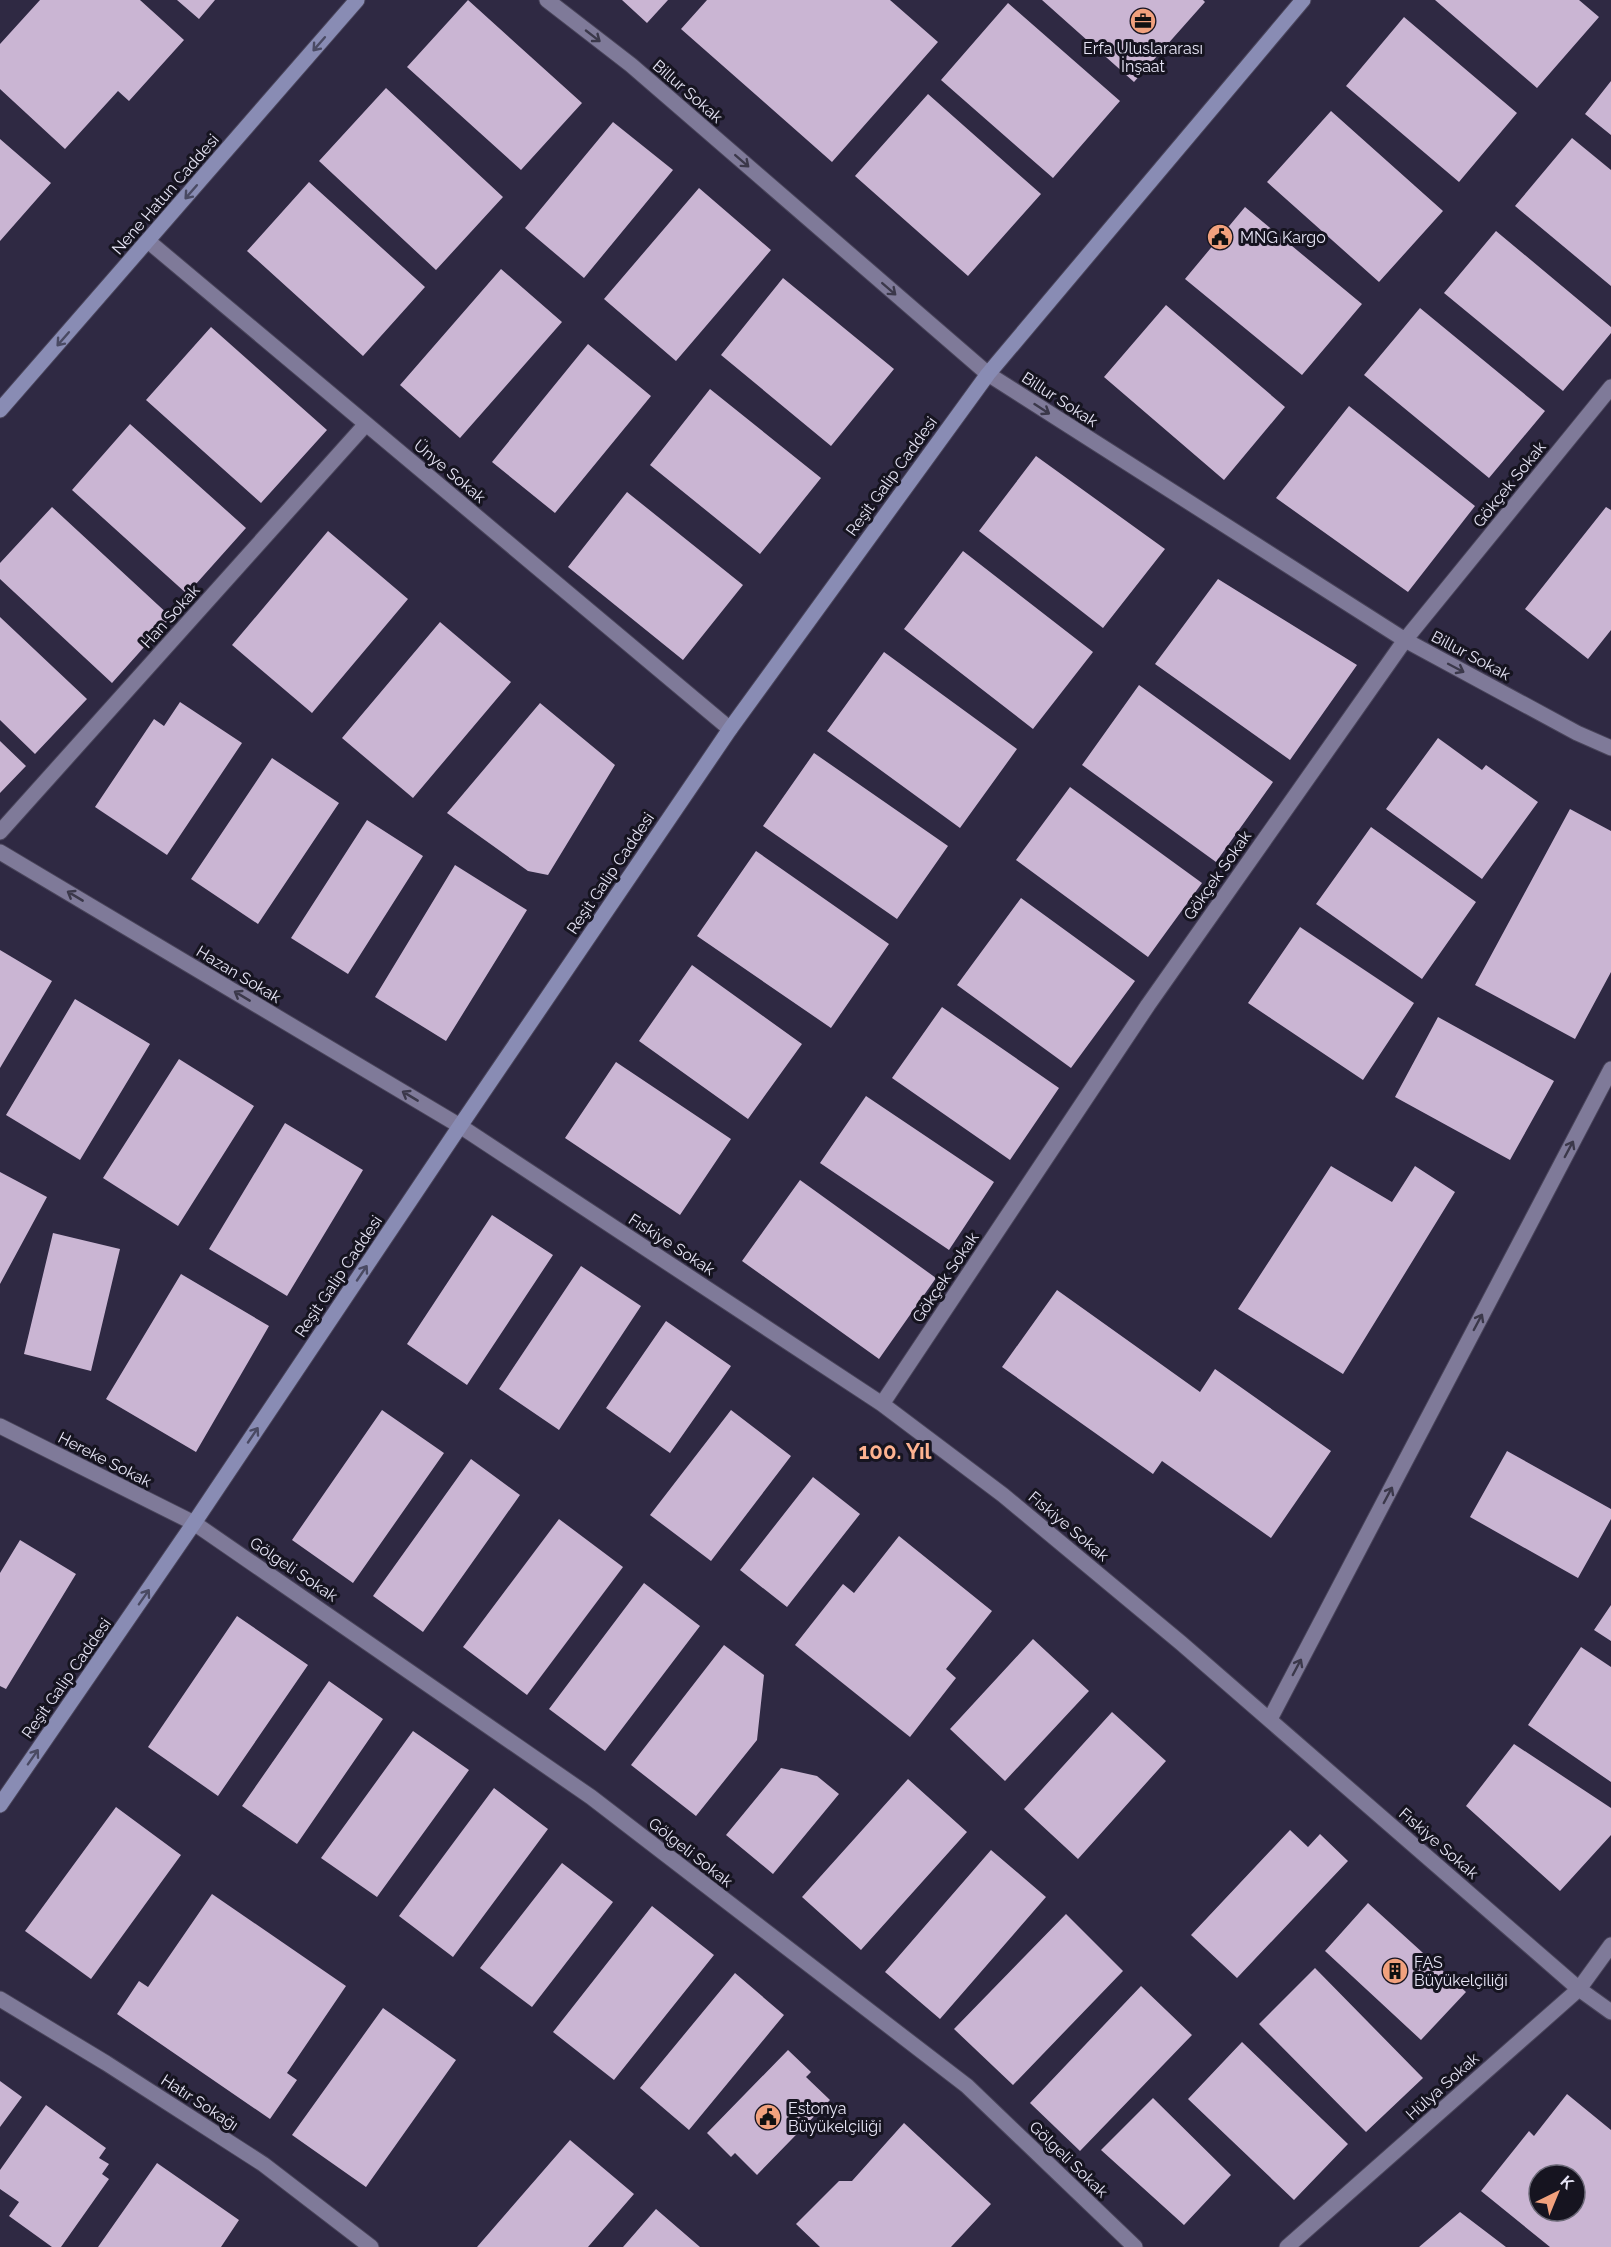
<svg xmlns="http://www.w3.org/2000/svg" width="1611" height="2247" font-family="Raleway,sans-serif">
	<style>
		.building { fill: #cab5d3; fill-rule: evenodd }
		.lines { fill: none; stroke-linecap: round; stroke-linejoin: round }
		.street-casing { stroke: #49445a; stroke-width: 17 }
		.secondary-casing { stroke: #49445a; stroke-width: 17 }
		.street { stroke: #7f7a99; stroke-width: 15 }
		.secondary { stroke: #898cb4; stroke-width: 15 }
		.oneway { stroke: #3b384a }
		.oneway2 { stroke: #4a4a63 }
		.labels { text-anchor: middle; stroke-width: 6; stroke-linejoin: round; paint-order: stroke }
		.poi-label { font-size: 16px; fill: #e6e4f5; stroke: #161420; text-anchor: start }
		.street-label { font-size: 16px; fill: #e6e4f5; stroke: #161420 }
		.district-label { font-size: 22px; font-weight: bold; fill: #feb290; stroke: #161420 }
	</style>
	<rect width="100%" height="100%" fill="#2f2943"/>
	<path class="building" d="M40,0H140L184,40L129,101L118,91L65,149L0,89V44Z
		M177,0H215L199,19Z
		M468,0L582,103L521,170L407,67Z
		M622,0H668L647,23Z
		M707,0H890L938,42L832,162L681,29Z
		M1042,0H1203L1205,2L1134,82Z
		M1435,0H1579L1599,17L1537,88Z
		M1008,3L1120,101L1053,178L941,80Z
		M1404,17L1517,113L1459,182L1346,86Z
		M1611,81V135L1585,114Z
		M386,88L503,197L436,270L319,161Z
		M928,94L1041,194L968,276L855,176Z
		M1331,111L1443,211L1379,282L1267,182Z
		M613,122L673,170L584,278L525,228Z
		M1572,138L1611,170V286L1515,206Z
		M0,139L51,183L0,241Z
		M309,182L425,287L363,356L247,251Z
		M699,188L771,250L676,361L604,299Z
		M1245,207L1362,304L1302,375L1185,279Z
		M1496,231L1611,327V333L1563,391L1444,293Z
		M501,269L562,322L460,438L400,385Z
		M783,278L894,369L831,446L721,355Z
		M1166,305L1285,407L1224,480L1104,377Z
		M1420,308L1545,411L1489,478L1364,375Z
		M211,327L327,430L261,503L146,400Z
		M588,344L651,396L555,513L492,462Z
		M710,389L821,478L760,554L650,465Z
		M1349,406L1475,506L1408,592L1276,498Z
		M130,424L246,528L187,594L72,490Z
		M1036,456L1165,549L1103,628L979,531Z
		M627,492L743,585L683,660L568,567Z
		M52,507L171,617L112,683L0,579V563Z
		M1606,507L1611,510V630L1588,659L1525,609Z
		M328,531L408,599L312,713L232,645Z
		M963,551L1093,652L1033,729L904,629Z
		M1218,579L1357,665L1290,760L1155,664Z
		M0,617L87,699L35,754L0,720Z
		M440,622L511,682L413,798L342,738Z
		M884,652L1017,749L960,828L827,731Z
		M1139,685L1273,782L1216,862L1082,765Z
		M180,702L242,743L167,855L95,807L154,719L164,726Z
		M540,703L615,765L548,875L528,871L447,813Z
		M1438,738L1482,770L1486,765L1538,802L1482,879L1386,809Z
		M0,741L26,766L0,793Z
		M814,753L948,846L897,919L763,826Z
		M272,758L339,803L258,924L191,879Z
		M1070,787L1202,883L1148,957L1016,860Z
		M1570,809L1611,831V972L1575,1039L1475,985Z
		M367,820L423,856L348,974L291,938Z
		M1371,827L1476,902L1422,979L1316,904Z
		M756,851L889,944L831,1028L697,936Z
		M455,865L527,910L446,1041L375,997Z
		M1021,898L1135,981L1071,1068L957,985Z
		M1300,927L1414,1003L1363,1080L1248,1003Z
		M0,950L52,981L0,1068Z
		M692,965L802,1044L748,1119L639,1041Z
		M75,999L150,1044L80,1160L6,1115Z
		M942,1007L1059,1088L1010,1160L892,1078Z
		M1438,1017L1554,1081L1510,1160L1395,1097Z
		M179,1059L254,1106L178,1226L103,1178Z
		M616,1062L731,1139L680,1215L565,1138Z
		M866,1096L994,1182L949,1250L820,1163Z
		M285,1123L363,1170L287,1296L209,1249Z
		M1331,1166L1392,1202L1415,1166L1455,1192L1343,1374L1238,1309Z
		M0,1172L47,1197L0,1284Z
		M800,1180L936,1278L879,1359L742,1261Z
		M492,1215L553,1255L467,1385L407,1344Z
		M53,1233L120,1249L91,1371L24,1354Z
		M581,1266L641,1306L559,1430L499,1389Z
		M181,1274L269,1326L196,1452L106,1399Z
		M1057,1290L1200,1392L1215,1369L1331,1451L1271,1538L1162,1461L1153,1474L1002,1367Z
		M666,1321L731,1366L670,1453L606,1408Z
		M382,1410L444,1453L353,1583L292,1540Z
		M731,1410L791,1456L711,1561L650,1515Z
		M1507,1451L1611,1509V1519L1578,1578L1470,1517Z
		M471,1459L520,1495L423,1632L373,1596Z
		M813,1477L860,1514L787,1607L740,1570Z
		M559,1519L623,1567L527,1695L463,1647Z
		M899,1536L992,1611L946,1669L956,1678L910,1737L795,1645L843,1584L854,1593Z
		M20,1540L76,1574L6,1689L0,1686V1573Z
		M644,1583L700,1626L605,1751L549,1709Z
		M1611,1605V1641L1594,1630Z
		M237,1616L308,1665L218,1796L148,1747Z
		M1033,1639L1089,1691L1005,1781L950,1729Z
		M724,1645L764,1675L757,1740L696,1816L631,1765Z
		M1581,1647L1611,1667V1782L1528,1725Z
		M329,1681L383,1719L297,1844L242,1806Z
		M1112,1712L1166,1761L1078,1859L1024,1809Z
		M413,1731L469,1770L377,1897L321,1858Z
		M1514,1744L1611,1808V1835L1560,1891L1466,1806Z
		M781,1768L817,1776L839,1794L773,1874L726,1835Z
		M908,1779L967,1832L861,1950L802,1897Z
		M494,1788L548,1829L453,1957L399,1916Z
		M116,1807L181,1855L91,1979L25,1931Z
		M1290,1830L1308,1847L1320,1834L1348,1861L1237,1978L1191,1935Z
		M991,1850L1046,1897L940,2019L885,1972Z
		M562,1863L613,1902L532,2007L480,1968Z
		M212,1894L346,1986L287,2073L297,2080L270,2119L117,2014L139,1981L148,1987Z
		M1368,1903L1466,1992L1421,2040L1325,1951Z
		M652,1906L714,1955L614,2080L553,2032Z
		M1066,1914L1123,1971L1013,2085L954,2029Z
		M1315,1968L1423,2078L1366,2132L1259,2024Z
		M735,1973L784,2015L689,2130L640,2088Z
		M1141,1986L1192,2035L1080,2151L1030,2103Z
		M383,2008L456,2060L366,2187L292,2135Z
		M1242,2042L1348,2144L1294,2200L1188,2099Z
		M788,2050L811,2072L806,2077L830,2100L757,2175L735,2153L731,2157L707,2133Z
		M0,2081L22,2097L0,2127Z
		M1567,2094L1611,2130V2247H1550L1481,2191L1529,2131L1534,2136ZM1539,2175H1575V2211H1539Z
		M1153,2098L1231,2175L1184,2225L1101,2150Z
		M46,2105L106,2148L99,2158L109,2164L102,2174L109,2179L61,2247H52L9,2216L19,2202L0,2189V2170Z
		M904,2123L991,2204L951,2247H820L796,2224L839,2181H852Z
		M570,2140L634,2194L588,2247H477Z
		M157,2163L239,2220L221,2247H98Z
		M656,2209L700,2247H623Z
		M1460,2212L1506,2247H1419Z"/>
	<g class="lines">
		<g class="street-casing">
			<path id="street" d="M547,0L631,65L988,374L1405,640L1577,733L1611,748
				M148,241L730,729
				M0,832L366,424
				M0,852L460,1126L882,1404L1003,1495L1181,1643L1579,1989L1611,2012
				M882,1404L1148,1005L1405,640L1611,387
				M0,1426L194,1523L591,1797L967,2086L1135,2247
				M1270,1719L1611,1069
				M0,1999L106,2063L263,2164L371,2247
				M1287,2247L1579,1989L1611,1945"/>
		</g>
		<g class="secondary-casing">
			<path id="secondary" d="M0,410L357,0
				M0,1805L194,1523L460,1126L730,729L988,374L1303,0"/>
		</g>
		<use href="#street" class="street"/>
		<use href="#secondary" class="secondary"/>
	</g>
	<defs><path id="oneway-shaft" d="M-6 0H5M1.5-3L5.5 0L1.5 3" fill="none" stroke-width="1.6" stroke-linecap="round" stroke-linejoin="round" transform="scale(1.5)"/></defs>
	<g class="oneway">
		<use href="#oneway-shaft" transform="translate(593 36) rotate(38)"/>
		<use href="#oneway-shaft" transform="translate(742 161) rotate(41)"/>
		<use href="#oneway-shaft" transform="translate(889 289) rotate(41)"/>
		<use href="#oneway-shaft" transform="translate(1042 409) rotate(33)"/>
		<use href="#oneway-shaft" transform="translate(1456 668) rotate(28)"/>
		<use href="#oneway-shaft" transform="translate(75 896) rotate(-149)"/>
		<use href="#oneway-shaft" transform="translate(242 996) rotate(-149)"/>
		<use href="#oneway-shaft" transform="translate(410 1096) rotate(-149)"/>
		<use href="#oneway-shaft" transform="translate(1569 1149) rotate(-62)"/>
		<use href="#oneway-shaft" transform="translate(1478 1322) rotate(-62)"/>
		<use href="#oneway-shaft" transform="translate(1388 1495) rotate(-62)"/>
		<use href="#oneway-shaft" transform="translate(1297 1667) rotate(-62)"/>
	</g>
	<g class="oneway2">
		<use href="#oneway-shaft" transform="translate(319 44) rotate(131)"/>
		<use href="#oneway-shaft" transform="translate(191 192) rotate(131)"/>
		<use href="#oneway-shaft" transform="translate(63 339) rotate(131)"/>
		<use href="#oneway-shaft" transform="translate(362 1273) rotate(-56)"/>
		<use href="#oneway-shaft" transform="translate(253 1435) rotate(-56)"/>
		<use href="#oneway-shaft" transform="translate(144 1597) rotate(-55)"/>
		<use href="#oneway-shaft" transform="translate(33 1757) rotate(-55)"/>
	</g>
	<defs>
		<g id="office-disc" transform="scale(1.35)"><circle r="9.5" fill="#f1a17d" stroke="#161420"/><path d="M-6-3h4V-5.5h4V-3h4V5H-6ZM-1-4.5V-3h2v-1.5ZM-6 0V1H6V0Z" fill="#111"/></g>
		<g id="civic-disc" transform="scale(1.35)"><circle r="9.5" fill="#f1a17d" stroke="#161420"/><path d="M-.6-6.5H3V-4.5H.6V-3L4-1V1h2V6H-6V1h2V-1L-.6-3ZM-1.2 2.5V6h2.4V2.5Z" fill="#111"/></g>
		<g id="building-disc" transform="scale(1.35)"><circle r="9.5" fill="#f1a17d" stroke="#161420"/><path d="M-4-6H4V6H1V3H-1V6H-4ZM-2.5-4.3h1.7v1.8h-1.7ZM.8-4.3h1.7v1.8H.8ZM-2.5-1h1.7V.8h-1.7ZM.8-1h1.7V.8H.8Z" fill="#111"/></g>
	</defs>
	<g fill-rule="evenodd">
		<use href="#office-disc" x="1143" y="21"/>
		<use href="#civic-disc" x="1220" y="237"/>
		<use href="#building-disc" x="1395" y="1971"/>
		<use href="#civic-disc" x="768" y="2117"/>
	</g>
	<g class="labels">
		<g class="poi-label">
			<text x="1143" y="54" text-anchor="middle">Erfa Uluslararası<tspan x="1143" dy="18">İnşaat</tspan></text>
			<text x="1240" y="243">MNG Kargo</text>
			<text x="1414" y="1968">FAS<tspan x="1414" dy="18">Büyükelçiliği</tspan></text>
			<text x="788" y="2114">Estonya<tspan x="788" dy="18">Büyükelçiliği</tspan></text>
		</g>
		<g class="street-label">
			<text transform="translate(688 91) rotate(41)" y="6">Billur Sokak</text>
			<text transform="translate(165 194) rotate(-49)" y="6">Nene Hatun Caddesi</text>
			<text transform="translate(1060 399) rotate(33)" y="6">Billur Sokak</text>
			<text transform="translate(450 471) rotate(40)" y="6">Ünye Sokak</text>
			<text transform="translate(891 476) rotate(-54)" y="6">Reşit Galip Caddesi</text>
			<text transform="translate(1509 484) rotate(-51)" y="6">Gökçek Sokak</text>
			<text transform="translate(170 616) rotate(-48)" y="6">Han Sokak</text>
			<text transform="translate(1471 655) rotate(28)" y="6">Billur Sokak</text>
			<text transform="translate(610 873) rotate(-56)" y="6">Reşit Galip Caddesi</text>
			<text transform="translate(1217 875) rotate(-55)" y="6">Gökçek Sokak</text>
			<text transform="translate(239 974) rotate(31)" y="6">Hazan Sokak</text>
			<text transform="translate(672 1244) rotate(33)" y="6">Fıskiye Sokak</text>
			<text transform="translate(338 1276) rotate(-56)" y="6">Reşit Galip Caddesi</text>
			<text transform="translate(945 1277) rotate(-56)" y="6">Gökçek Sokak</text>
			<text transform="translate(105 1459) rotate(27)" y="6">Hereke Sokak</text>
			<text transform="translate(1069 1526) rotate(40)" y="6">Fıskiye Sokak</text>
			<text transform="translate(294 1569) rotate(34)" y="6">Gölgeli Sokak</text>
			<text transform="translate(66 1678) rotate(-55)" y="6">Reşit Galip Caddesi</text>
			<text transform="translate(1439 1843) rotate(41)" y="6">Fıskiye Sokak</text>
			<text transform="translate(691 1852) rotate(38)" y="6">Gölgeli Sokak</text>
			<text transform="translate(1442 2086) rotate(-42)" y="6">Hülya Sokak</text>
			<text transform="translate(200 2102) rotate(33)" y="6">Hatır Sokağı</text>
			<text transform="translate(1069 2159) rotate(44)" y="6">Gölgeli Sokak</text>
		</g>
		<g class="district-label">
			<text x="895" y="1459">100. Yıl</text>
		</g>
	</g>
	<g transform="translate(1557 2193) rotate(43)"><circle r="28" fill="#161420" stroke="#696775" stroke-width="1.5"/>
	<path d="M0-4.5L10 22L0 15L-10 22Z" fill="#f1a17d"/>
	<text y="-9" font-size="16" font-weight="bold" text-anchor="middle" fill="#e6e4f5">K</text>
	</g>
</svg>
